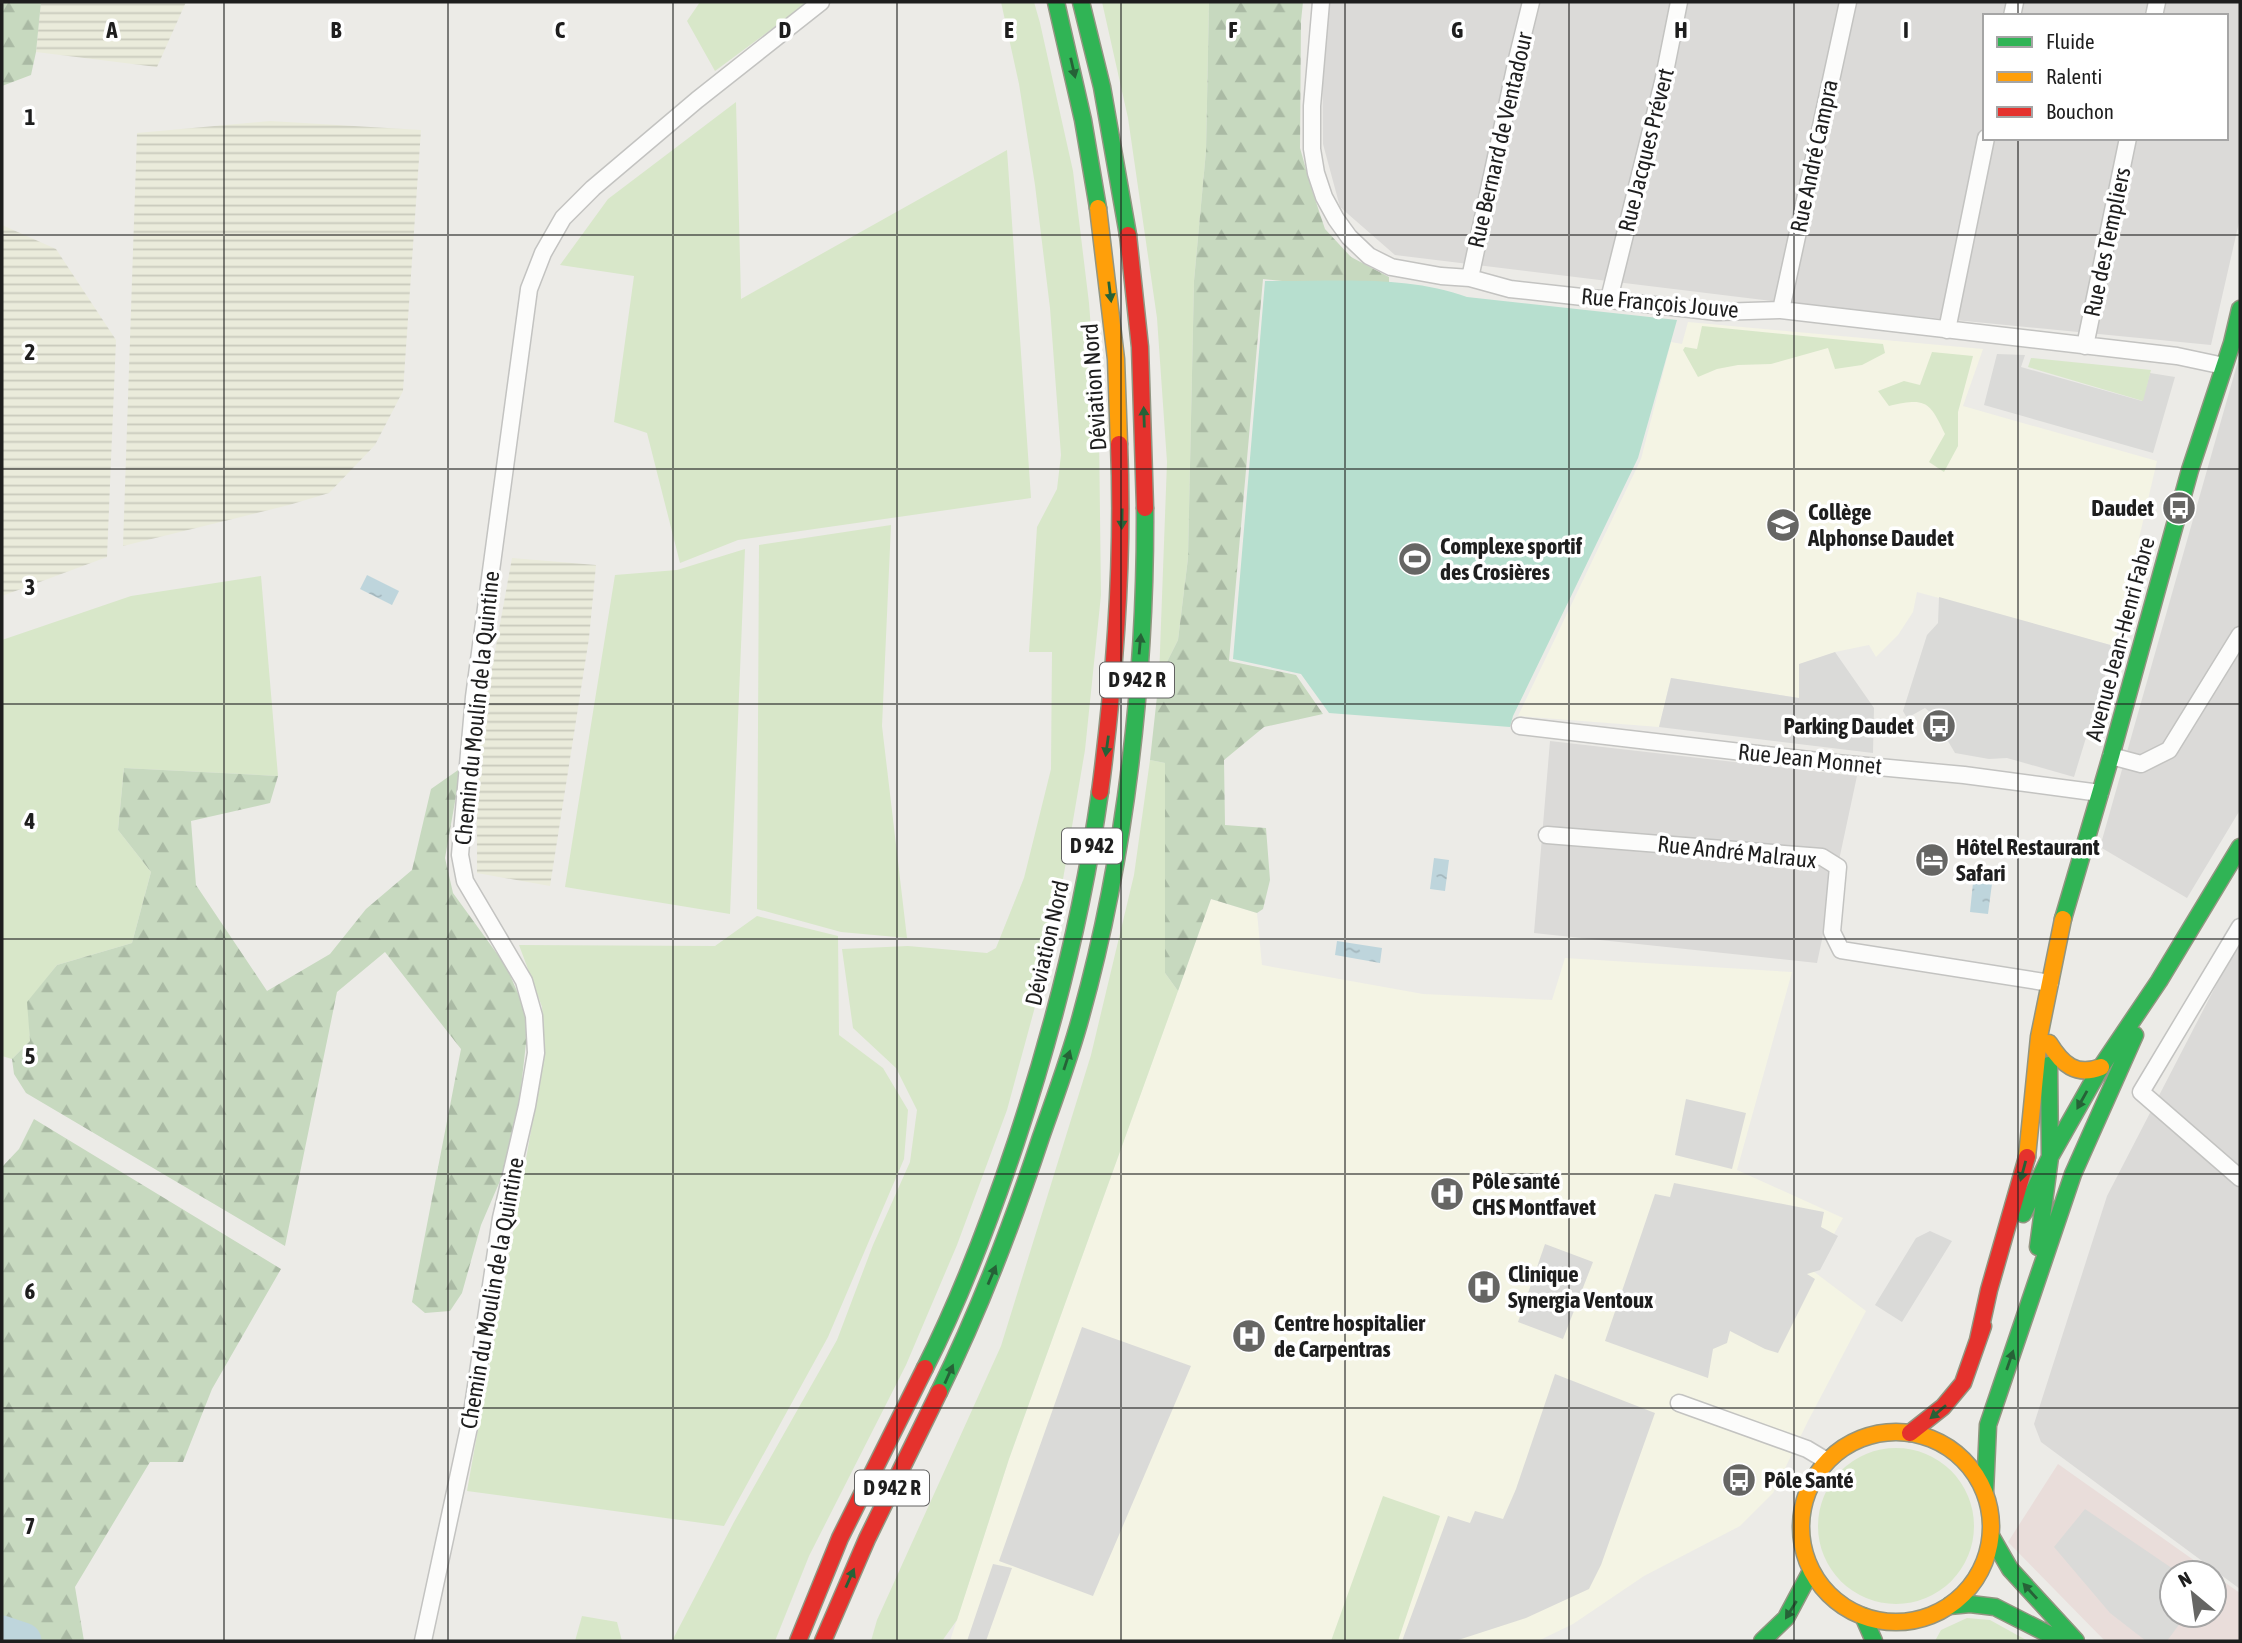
<svg xmlns="http://www.w3.org/2000/svg" width="2242" height="1643" font-family="'Asap Condensed',sans-serif">
	<style>
		.residential { fill: #dbdad8; fill-rule: evenodd }
		.commercial { fill: #e9ddda }
		.education { fill: #f4f4e4 }
		.religious { fill: #dadad8 }
		.farmland { fill: url(#farmland-rules) }
		.grass { fill: #d8e7c9 }
		.forest { fill: url(#forest-firs) }
		.pitch { fill: #b7dfcf }
		.water { fill: url(#water-ripples) }
		.lines { fill: none; stroke-linecap: round; stroke-linejoin: round }
		.river { stroke: #bed5dc; stroke-width: 37 }
		.street-casing { stroke: #c3c3c1; stroke-width: 19 }
		.fast-casing { stroke: #929581; stroke-width: 19 }
		.slow-casing { stroke: #929581; stroke-width: 19 }
		.jam-casing { stroke: #929581; stroke-width: 19 }
		.street { stroke: #fcfcfb; stroke-width: 16 }
		.fast { stroke: #30b455; stroke-width: 16 }
		.slow { stroke: #ff9f0a; stroke-width: 16 }
		.jam { stroke: #e5322d; stroke-width: 16 }
		.oneway { fill: #266237 }
		.grid { fill: none; stroke: #1e1e1e; stroke-width: 2; stroke-opacity: 0.55 }
		.labels { text-anchor: middle; stroke-width: 7; stroke-linejoin: round; paint-order: stroke }
		.shield { fill: #fff; stroke: #626262; stroke-width: 2 }
		.shield-label { font-size: 21px; font-weight: bold; fill: #1e1e1e }
		.street-label { font-size: 23px; fill: #1e1e1e; stroke: #fff }
		.poi-label { font-size: 23px; font-weight: bold; fill: #1e1e1e; stroke: #fff; text-anchor: start }
		.grid-label { font-size: 23px; text-anchor: middle; font-weight: bold; fill: #1e1e1e; stroke: #fff; stroke-width: 7; stroke-linejoin: round; paint-order: stroke }
	</style>
	<defs>
		<pattern id="farmland-rules" width="6" height="5" patternUnits="userSpaceOnUse" patternTransform="scale(1.75)"><rect width="6" height="5" fill="#eaebdb"/><path d="M0 2.5h6" fill="none" stroke="#c8c9bc"/></pattern>
		<pattern id="forest-firs" width="22" height="20" patternUnits="userSpaceOnUse" patternTransform="scale(1.75)"><rect width="22" height="20" fill="#c7d9bf"/><path d="M5 1l3.5 6h-7zM16 11l3.5 6h-7z" fill="#aabaa4"/></pattern>
		<pattern id="water-ripples" width="26" height="14" patternUnits="userSpaceOnUse" patternTransform="scale(1.75)"><rect width="26" height="14" fill="#bed5dc"/><path d="M2 4q2-2 4 0t4 0M15 11q2-2 4 0t4 0" fill="none" stroke="#a3b6bc"/></pattern>
	</defs>
	<rect width="100%" height="100%" fill="#ecebe7"/>
	<path class="residential" d="M1327,2H2240V218L2211,345L1822,307L1395,255L1340,207L1323,144L1322,30ZM1985,16H2226V138H1985Z
		M2240,354V810L2187,898L2100,847Z
		M1550,741L1857,776L1817,963L1534,933Z
		M2240,944V1589L2041,1442L2034,1424L2107,1196L2225,968Z"/>
	<path class="commercial" d="M2058,1464L2212,1573H2172V1615H2214V1575L2240,1593V1641H2105L2008,1542Z"/>
	<path class="education" d="M1688,322L1983,349L1963,406L2157,461L2114,646L1917,592L1913,612L1898,635L1876,657L1869,645L1835,652L1799,698L1671,678L1659,727L1518,716L1641,459L1671,342L1682,344Z
		M1211,899L1257,913L1262,965L1423,994L1552,1000L1565,958L1792,972L1737,1170L1843,1218L1813,1271L1866,1311L1808,1421L1773,1493L1740,1526L1644,1576L1573,1624L1538,1641H950L1009,1459Z"/>
	<path class="religious" d="M1997,354L2025,355L2021,367L2142,401L2150,373L2175,377L2153,453L1984,405Z
		M1939,597L2114,646L2074,777L2007,758L1989,759L1955,753L1932,714L1925,708L1907,718L1903,711L1927,635L1938,623Z
		M1835,652L1874,708L1873,753L1659,727L1671,678L1799,698V664Z
		M1686,1099L1746,1113L1732,1169L1675,1155Z
		M1674,1183L1824,1212L1821,1227L1838,1236L1820,1270L1807,1274L1815,1279L1778,1353L1765,1349L1730,1331L1727,1343L1713,1349L1708,1378L1605,1341L1655,1194L1670,1197Z
		M1930,1231L1952,1241L1902,1322L1875,1305L1916,1238Z
		M1545,1244L1593,1262L1563,1339L1518,1322Z
		M1082,1327L1191,1366L1093,1596L999,1561Z
		M1555,1374L1655,1413L1601,1565L1589,1589L1526,1618L1455,1641H1402L1448,1516L1470,1523L1475,1511L1503,1519L1516,1489Z
		M2085,1509L2179,1573H2172V1615H2186L2167,1641H2146L2110,1613L2054,1547Z
		M993,1564L1012,1568L986,1641H967Z"/>
	<path class="farmland" d="M41,2H186L157,67L36,52Z
		M270,121L421,130L403,391L375,445L329,493L289,505L123,546L137,133Z
		M2,225L56,249L116,340L107,557L2,596Z
		M512,558L596,565L589,638L550,886L477,873V751Z"/>
	<path class="grass" d="M700,2H808L715,71L687,21Z
		M1001,2H1034L1040,23L1073,171L1089,303L1099,434L1101,595L1085,750L1052,944L1007,1110L957,1245L906,1365L809,1556L775,1641H672L734,1522L837,1340L873,1245L910,1162L917,1110L896,1068L853,1028L842,949L908,946L987,953L996,948L1024,878L1051,769L1052,652H1029L1037,527L1057,489L1061,455L1050,308L1035,185L1019,84Z
		M1102,2H1209L1206,151L1194,281L1188,558L1178,640L1159,678L1167,462L1157,318L1128,118Z
		M736,102L741,299L1007,150L1031,498L738,540L680,563L647,433L614,422L634,276L560,265L608,199Z
		M1702,326L1883,344L1885,353L1862,365L1835,369L1828,348L1771,364L1738,365L1717,369L1698,377L1683,350L1685,347L1697,349Z
		M1932,352L1973,356L1958,412V446L1944,472L1929,462L1945,434C1929,400 1925,398 1889,406L1878,391L1904,381L1920,385Z
		M2031,358L2151,370L2143,401L2028,367Z
		M891,525L882,726L907,938L841,932L757,909L759,545Z
		M745,549L730,914L565,887L615,575L677,570Z
		M261,576L278,776L124,768L118,830L151,872L132,943L57,965L28,1002L30,1041L12,1059L2,1056V640L131,596Z
		M1150,760L1165,763V973L1178,991L1009,1459L957,1620L942,1641H871L877,1620L1001,1346L1091,1055L1134,875Z
		M757,916L838,936L839,1035L883,1068L908,1110L904,1159L828,1337L724,1526L467,1491L545,1052L542,1007L519,945L715,946Z
		M1818 1526a78 78 0 1 1 156 0a78 78 0 1 1-156 0Z
		M1383,1496L1440,1516L1398,1641H1331Z
		M582,1616L617,1622L622,1641H575Z
		M1967,1618L1990,1620L2028,1641H1935L1941,1630Z"/>
	<path class="forest" d="M2,2H41L36,52L31,75L2,86Z
		M1209,2H1303L1301,21L1300,148L1311,187L1325,229L1351,257L1389,277V292L1263,279L1229,661L1296,675L1323,714L1264,727L1224,760L1225,825L1266,828L1270,880L1263,909L1257,913L1211,899L1178,991L1165,973V763L1150,760L1159,678L1178,640L1188,558L1194,281L1206,151Z
		M124,768L278,776L270,803L191,821L196,885L267,991L330,954L366,909L412,870L431,789L461,768L445,858L453,893L506,966L520,998L528,1025L519,1106L509,1160L481,1225L462,1293L450,1311L425,1313L412,1302L461,1049L385,952L337,992L285,1246L26,1093L14,1074L12,1059L30,1041L27,1002L57,965L132,943L151,872L118,830Z
		M34,1119L281,1269L212,1389L183,1462H150L75,1587L84,1641H2V1167L19,1149Z"/>
	<path class="pitch" d="M1265,281C1331,282 1404,274 1467,297L1677,320L1638,458L1513,716L1510,727L1329,713L1301,674L1233,659Z"/>
	<path class="water" d="M367,575L399,591L392,605L360,589Z
		M1434,858L1449,860L1445,891L1430,889Z
		M1974,873L1993,876L1988,914L1970,912Z
		M1337,941L1382,948L1380,963L1335,955Z"/>
	<g class="lines">
		<path class="river" d="M2,1634L23,1641"/>
		<g class="street-casing">
			<path id="street" d="M1321,2L1312,106V149L1316,173L1324,197L1336,219L1349,237L1369,256L1391,267L1441,276L1470,278L1510,289L1717,312L1781,310L2177,356L2224,366
				M2012,16L2015,2
				M2154,16L2157,2
				M1470,278L1517,59L1531,2
				M1609,299L1663,82L1679,2
				M1781,310L1848,2
				M1947,330L1986,138
				M2085,346L2128,138
				M1520,726L1836,763L1964,775L2100,793
				M2111,756L2141,764L2169,750L2240,635
				M1547,835L1822,857L1838,867L1832,932L1841,950L2050,983
				M2240,927L2141,1092L2240,1178
				M1679,1403L1807,1449L1827,1461
				M423,1641L472,1413L501,1218L527,1106L536,1053L534,1016L524,981L465,881L460,855L474,697L529,289L543,253L563,218L593,188L697,100L821,2"/>
		</g>
		<g class="fast-casing">
			<path id="fast" d="M1056,2L1083,120L1098,208
				M1081,2L1102,87L1128,235
				M2063,919L2111,756L2190,470L2232,343L2240,309
				M2023,1214L2050,1157L2101,1067L2159,981L2240,847
				M2038,1247L2050,1157L2049,1065
				M925,1368C962,1295 990,1220 1016,1142C1054,1027 1083,912 1100,792
				M939,1392C980,1309 1012,1225 1041,1137C1055,1097 1070,1057 1081,1016C1126,854 1146,676 1145,508
				M1985,1492L1988,1425L2073,1174L2135,1035
				M1991,1536L2010,1569L2076,1641
				M1949,1606L1970,1604L1995,1607L2062,1641
				M1863,1616L1874,1641
				M1762,1641L1786,1618L1811,1571"/>
		</g>
		<g class="slow-casing">
			<path id="slow" d="M1098,208L1116,359L1119,444
				M2049,1043C2062,1064 2076,1077 2101,1067
				M2027,1157L2039,1037L2063,919
				M1801 1527a95 95 0 1 1 190 0a95 95 0 1 1-190 0Z"/>
		</g>
		<g class="jam-casing">
			<path id="jam" d="M1128,235L1140,347L1145,508
				M1100,792C1115,677 1124,560 1119,444
				M1978,1340L1989,1290L2027,1157
				M1910,1433L1943,1407L1963,1383L1983,1326
				M798,1641L840,1538L925,1368
				M823,1641L867,1539L939,1392"/>
		</g>
		<use href="#street" class="street"/>
		<use href="#fast" class="fast"/>
		<use href="#slow" class="slow"/>
		<use href="#jam" class="jam"/>
	</g>
	<defs><path id="oneway-solid" d="M-6-.8H1V-3.2L6.5 0L1 3.2V.8H-6Z" transform="scale(1.75)"/></defs>
	<g class="oneway">
		<use href="#oneway-solid" transform="translate(1073 68) rotate(77)"/>
		<use href="#oneway-solid" transform="translate(1110 292) rotate(83)"/>
		<use href="#oneway-solid" transform="translate(1144 417) rotate(-92)"/>
		<use href="#oneway-solid" transform="translate(1122 519) rotate(91)"/>
		<use href="#oneway-solid" transform="translate(1140 644) rotate(-85)"/>
		<use href="#oneway-solid" transform="translate(1107 746) rotate(98)"/>
		<use href="#oneway-solid" transform="translate(1067 1060) rotate(-72)"/>
		<use href="#oneway-solid" transform="translate(2082 1100) rotate(119)"/>
		<use href="#oneway-solid" transform="translate(2023 1171) rotate(105)"/>
		<use href="#oneway-solid" transform="translate(992 1275) rotate(-67)"/>
		<use href="#oneway-solid" transform="translate(2010 1360) rotate(-71)"/>
		<use href="#oneway-solid" transform="translate(949 1374) rotate(-66)"/>
		<use href="#oneway-solid" transform="translate(1938 1412) rotate(140)"/>
		<use href="#oneway-solid" transform="translate(850 1578) rotate(-66)"/>
		<use href="#oneway-solid" transform="translate(2030 1591) rotate(-132)"/>
		<use href="#oneway-solid" transform="translate(1791 1610) rotate(122)"/>
	</g>
	<path class="grid" d="M224,2V1641M448,2V1641M673,2V1641M897,2V1641M1121,2V1641M1345,2V1641M1569,2V1641M1794,2V1641M2018,2V16M2018,138V1641M2,235H2240M2,469H2240M2,704H2240M2,939H2240M2,1174H2240M2,1408H2240"/>
	<defs>
		<g id="bus-disc" transform="scale(1.75)"><circle r="9.5" fill="#666664" stroke="#fff"/><path d="M-5-6H5V4H4V6H2V4H-2V6H-4V4H-5ZM-3.5-4V0h7V-4ZM-3.5 1.2v1.5H-2V1.2ZM2 1.2v1.5H3.5V1.2Z" fill="#fff"/></g>
		<g id="school-disc" transform="scale(1.75)"><circle r="9.5" fill="#666664" stroke="#fff"/><path d="M0-5L7-2L0 1L-7-2ZM-4 1L0 2.5L4 1V4Q0 6-4 4Z" fill="#fff"/></g>
		<g id="stadium-disc" transform="scale(1.75)"><circle r="9.5" fill="#666664" stroke="#fff"/><path d="M0-5a6.5 5 0 1 0 0 10a6.5 5 0 1 0 0-10ZM-3.5-1.8h7v3.6h-7Z" fill="#fff"/></g>
		<g id="hotel-disc" transform="scale(1.75)"><circle r="9.5" fill="#666664" stroke="#fff"/><path d="M-6-4.5h1.5V1H6V5H4.5V3h-9V5H-6ZM-4 0a1.8 1.8 0 1 1 3.6 0ZM.5 0V-2.5h3Q6-2.5 6 0Z" fill="#fff"/></g>
		<g id="hospital-disc" transform="scale(1.75)"><circle r="9.5" fill="#666664" stroke="#fff"/><path d="M-5-5h3v3.5h4V-5h3V5h-3V1.5h-4V5h-3Z" fill="#fff"/></g>
	</defs>
	<g fill-rule="evenodd">
		<use href="#bus-disc" x="2179" y="508"/>
		<use href="#school-disc" x="1783" y="525"/>
		<use href="#stadium-disc" x="1415" y="559"/>
		<use href="#bus-disc" x="1939" y="726"/>
		<use href="#hotel-disc" x="1932" y="860"/>
		<use href="#hospital-disc" x="1447" y="1194"/>
		<use href="#hospital-disc" x="1484" y="1287"/>
		<use href="#hospital-disc" x="1249" y="1336"/>
		<use href="#bus-disc" x="1739" y="1480"/>
	</g>
	<g class="labels">
		<g class="shield">
			<rect x="1100" y="662.5" width="74" height="35" rx="5"/>
			<rect x="1062" y="828.5" width="60" height="35" rx="5"/>
			<rect x="855" y="1470.5" width="74" height="35" rx="5"/>
		</g>
		<g class="shield-label">
			<text x="1137" y="687">D 942 R</text>
			<text x="1092" y="853">D 942</text>
			<text x="892" y="1495">D 942 R</text>
		</g>
		<g class="street-label">
			<text transform="translate(1500 140) rotate(-77)" y="8">Rue Bernard de Ventadour</text>
			<text transform="translate(1646 150) rotate(-76)" y="8">Rue Jacques Prévert</text>
			<text transform="translate(1814 156) rotate(-78)" y="8">Rue André Campra</text>
			<text transform="translate(2107 242) rotate(-78)" y="8">Rue des Templiers</text>
			<text transform="translate(1660 303) rotate(5)" y="8">Rue François Jouve</text>
			<text transform="translate(1094 387) rotate(-94)" y="8">Déviation Nord</text>
			<text transform="translate(2120 639) rotate(-75)" y="8">Avenue Jean-Henri Fabre</text>
			<text transform="translate(477 708) rotate(-84)" y="8">Chemin du Moulin de la Quintine</text>
			<text transform="translate(1810 759) rotate(6)" y="8">Rue Jean Monnet</text>
			<text transform="translate(1737 852) rotate(6)" y="8">Rue André Malraux</text>
			<text transform="translate(1047 943) rotate(-77)" y="8">Déviation Nord</text>
			<text transform="translate(492 1293) rotate(-80)" y="8">Chemin du Moulin de la Quintine</text>
		</g>
		<g class="poi-label">
			<text x="2154" y="516" text-anchor="end">Daudet</text>
			<text x="1808" y="520">Collège<tspan x="1808" dy="26">Alphonse Daudet</tspan></text>
			<text x="1440" y="554">Complexe sportif<tspan x="1440" dy="26">des Crosières</tspan></text>
			<text x="1914" y="734" text-anchor="end">Parking Daudet</text>
			<text x="1956" y="855">Hôtel Restaurant<tspan x="1956" dy="26">Safari</tspan></text>
			<text x="1472" y="1189">Pôle santé<tspan x="1472" dy="26">CHS Montfavet</tspan></text>
			<text x="1508" y="1282">Clinique<tspan x="1508" dy="26">Synergia Ventoux</tspan></text>
			<text x="1274" y="1331">Centre hospitalier<tspan x="1274" dy="26">de Carpentras</tspan></text>
			<text x="1764" y="1488">Pôle Santé</text>
		</g>
	</g>
	<g class="grid-label">
		<text x="112" y="38">A</text>
		<text x="336" y="38">B</text>
		<text x="560" y="38">C</text>
		<text x="785" y="38">D</text>
		<text x="1009" y="38">E</text>
		<text x="1233" y="38">F</text>
		<text x="1457" y="38">G</text>
		<text x="1681" y="38">H</text>
		<text x="1906" y="38">I</text>
		<text x="30" y="125">1</text>
		<text x="30" y="360">2</text>
		<text x="30" y="595">3</text>
		<text x="30" y="829">4</text>
		<text x="30" y="1064">5</text>
		<text x="30" y="1299">6</text>
		<text x="30" y="1534">7</text>
	</g>
	<rect width="2242" height="1643" fill="none" stroke="#1e1e1e" stroke-width="7"/>
	<rect x="1983" y="14" width="245" height="126" fill="#ffffff" stroke="#a5a5a5" stroke-width="2"/>
	<rect x="1997" y="37" width="35" height="10" fill="#30b455" stroke="#a5a5a5" stroke-width="2"/>
	<text x="2046" y="49" font-size="21" fill="#1e1e1e">Fluide</text>
	<rect x="1997" y="72" width="35" height="10" fill="#ff9f0a" stroke="#a5a5a5" stroke-width="2"/>
	<text x="2046" y="84" font-size="21" fill="#1e1e1e">Ralenti</text>
	<rect x="1997" y="107" width="35" height="10" fill="#e5322d" stroke="#a5a5a5" stroke-width="2"/>
	<text x="2046" y="119" font-size="21" fill="#1e1e1e">Bouchon</text>
	<g transform="translate(2193 1594) rotate(331)"><circle r="33" fill="#ffffff" stroke="#a5a5a5" stroke-width="2"/>
	<path d="M0-5L12 26L0 18L-12 26Z" fill="#666664"/>
	<text y="-10" font-size="19" font-weight="bold" text-anchor="middle" fill="#1e1e1e">N</text>
	</g>
</svg>
